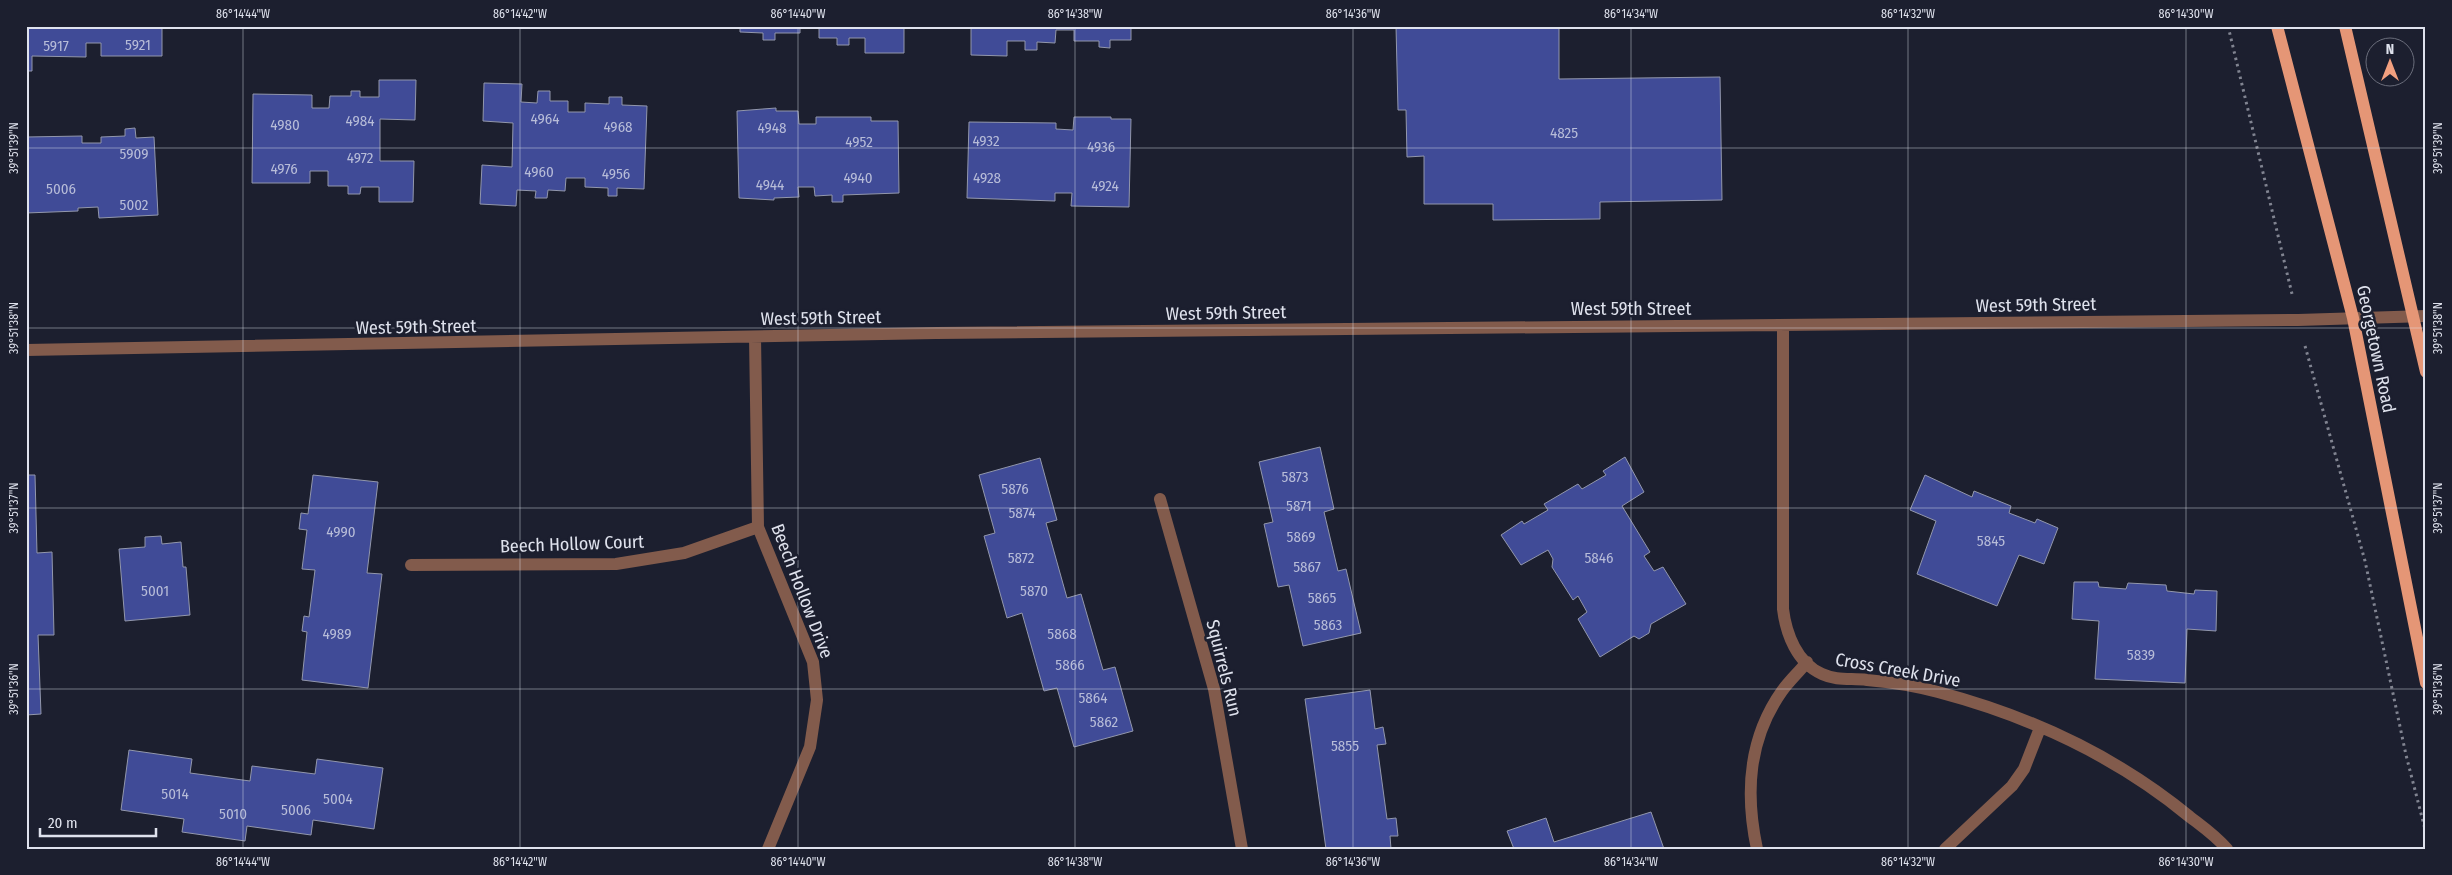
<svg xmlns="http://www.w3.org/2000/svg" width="2452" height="875" font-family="'Fira Sans Condensed',sans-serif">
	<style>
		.building { fill: #404b97; stroke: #9297ac }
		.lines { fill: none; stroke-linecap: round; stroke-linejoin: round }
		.path { stroke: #818491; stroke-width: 3; stroke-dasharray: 2.5 4; stroke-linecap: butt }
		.minor { stroke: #825b4c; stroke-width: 12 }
		.major { stroke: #e59676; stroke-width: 12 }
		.ticks { fill: none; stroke: #dfe2ed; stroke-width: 1; stroke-opacity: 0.45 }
		.labels { text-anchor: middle; stroke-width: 5; stroke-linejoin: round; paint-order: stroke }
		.number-label { font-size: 15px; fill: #b7bcd8 }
		.street-label { font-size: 18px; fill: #dfe2ed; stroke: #1c1f2f }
		.neatline { fill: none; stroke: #dfe2ed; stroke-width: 2 }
		.ticks-label { font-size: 12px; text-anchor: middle; fill: #dfe2ed }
	</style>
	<rect width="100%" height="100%" fill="#1c1f2f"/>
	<path class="building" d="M26,26H162V56H101V43H86V57L32,56V71H26Z
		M740,26H800V33H775V40H763V33L740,32Z
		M819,26H904V53H865V38H849V45H837V38H819Z
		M971,26H1131V40H1110V48L1099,47V41H1074V30H1056L1055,43L1037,42V50H1025V41H1007V56L971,55Z
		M1396,26H1559V79L1720,77L1722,200L1600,202V219L1493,220V204H1424V156L1407,157L1406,110H1398Z
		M379,80H416L415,120L380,119V161H414L413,202H379V187H361L360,194H348V186H328V171H310V183H252L253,94L312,95V108H329L330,96H351V91H360V97H379Z
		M484,83L522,84L521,102L537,103L538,91H550V101H568V112H585V103L609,104V97H622V105L647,106L644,189L617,188V196H608V188L585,187V178H566L565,191L548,190L547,198H535L536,191L517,190L516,206L480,204L482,165L512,167L513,123L483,121Z
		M776,108V111H798L799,124H816V117H871V121H898L899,193L843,195V202H832V195L815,196L814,187H798L799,197L774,198V200L739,198L737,111Z
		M1074,117H1111V119H1131L1129,207L1071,206L1072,193H1055V201L967,198L969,122L1056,123V129L1073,130Z
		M135,128L136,138L154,137L158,215L99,218L98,207L78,208V211L26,213V137L82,136V143H101V137L125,136V129Z
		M1320,447L1334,509L1324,512L1338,571L1346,569L1361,633L1303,646L1289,585L1278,587L1264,524L1273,522L1259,462Z
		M1625,457L1644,492L1622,506L1650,552L1644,556L1654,571L1663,567L1686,604L1651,624L1649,633L1639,639L1634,636L1600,657L1578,619L1587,612L1578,596L1573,600L1552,567L1553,559L1548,550L1521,565L1501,535L1522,521L1524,524L1548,510L1544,504L1578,484L1582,489L1606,475L1603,471Z
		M1040,458L1057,520L1046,523L1067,598L1081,594L1103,670L1115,667L1133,731L1074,747L1057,688L1044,691L1022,613L1007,618L984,536L995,533L979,475Z
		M26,475H35L37,553L52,552L54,635H38L41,714L26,715Z
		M313,475L378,482L367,573L382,574L368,688L302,680L307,632L302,631L304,616L309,617L315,570L302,569L307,530L299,529L301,513L308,514Z
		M1925,475L1972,497L1974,491L2011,506L2009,513L2035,523L2037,519L2058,528L2044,564L2019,555L1997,606L1917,574L1936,521L1910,510Z
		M161,536L162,544L181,542L183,567H186L190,615L125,621L119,549L145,547V537Z
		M2074,582H2098L2099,587L2126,589L2128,583L2166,585L2167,591L2194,594L2195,590L2217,591L2216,631L2187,629L2185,683L2095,679L2099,621L2072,619Z
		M1370,690L1375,729L1383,727L1386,744L1377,745L1387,819L1396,818L1398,836H1390L1391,849H1326L1305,699Z
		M129,750L192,759L190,773L250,781L252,766L315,774L317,759L383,768L374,829L313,820L311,835L247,826L245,841L182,832L184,819L121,810Z
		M1651,812L1664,849H1514L1507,831L1546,818L1554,842Z"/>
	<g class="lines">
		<path class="path" d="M2228,26L2292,294
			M2305,346L2365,561L2406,755L2426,833"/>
		<path class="minor" d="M1783,325V609C1786,634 1797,663 1822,674C1837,681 1851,678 1867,680C1890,682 1916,686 1938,692C2029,716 2116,756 2190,817C2203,827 2216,836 2227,849
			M755,337L758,527L813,662L817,700L810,747L768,849
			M26,350L936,333L2298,320L2426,316
			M1160,499L1214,689L1242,849
			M411,565L616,564L684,553L758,527
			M1757,849C1745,793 1748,739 1782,691C1789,681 1799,672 1807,662
			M1945,849L2012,786L2024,769L2040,728"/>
		<path class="major" d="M2277,26L2353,318L2426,683
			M2345,26L2426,372"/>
	</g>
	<path class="ticks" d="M243,26V849M520,26V849M798,26V849M1075,26V849M1353,26V849M1631,26V849M1908,26V849M2186,26V849M26,148H2426M26,328H2426M26,508H2426M26,689H2426"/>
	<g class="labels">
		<g class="number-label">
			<text x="138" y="50">5921</text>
			<text x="56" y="51">5917</text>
			<text x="545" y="124">4964</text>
			<text x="360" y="126">4984</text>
			<text x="285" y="130">4980</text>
			<text x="618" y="132">4968</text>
			<text x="772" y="133">4948</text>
			<text x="1564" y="138">4825</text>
			<text x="986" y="146">4932</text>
			<text x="859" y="147">4952</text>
			<text x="1101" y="152">4936</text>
			<text x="134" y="159">5909</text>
			<text x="360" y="163">4972</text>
			<text x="284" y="174">4976</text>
			<text x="539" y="177">4960</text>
			<text x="616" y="179">4956</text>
			<text x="858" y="183">4940</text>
			<text x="987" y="183">4928</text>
			<text x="770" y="190">4944</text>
			<text x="1105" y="191">4924</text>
			<text x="61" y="194">5006</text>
			<text x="134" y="210">5002</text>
			<text x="1295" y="482">5873</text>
			<text x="1015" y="494">5876</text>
			<text x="1299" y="511">5871</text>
			<text x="1022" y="518">5874</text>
			<text x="341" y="537">4990</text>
			<text x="1301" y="542">5869</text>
			<text x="1991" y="546">5845</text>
			<text x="1021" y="563">5872</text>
			<text x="1599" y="563">5846</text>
			<text x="1307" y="572">5867</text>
			<text x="155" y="596">5001</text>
			<text x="1034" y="596">5870</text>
			<text x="1322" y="603">5865</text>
			<text x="1328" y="630">5863</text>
			<text x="337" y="639">4989</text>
			<text x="1062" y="639">5868</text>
			<text x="2141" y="660">5839</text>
			<text x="1070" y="670">5866</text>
			<text x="1093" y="703">5864</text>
			<text x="1104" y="727">5862</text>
			<text x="1345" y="751">5855</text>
			<text x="175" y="799">5014</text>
			<text x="338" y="804">5004</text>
			<text x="296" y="815">5006</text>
			<text x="233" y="819">5010</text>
		</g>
		<g class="street-label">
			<text transform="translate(2036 305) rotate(-1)" y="6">West 59th Street</text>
			<text x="1631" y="315">West 59th Street</text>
			<text transform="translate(1226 313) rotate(-1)" y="6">West 59th Street</text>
			<text transform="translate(821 318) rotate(-1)" y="6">West 59th Street</text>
			<text transform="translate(416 327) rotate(-1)" y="6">West 59th Street</text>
			<text transform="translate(2376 349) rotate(78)" y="6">Georgetown Road</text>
			<text transform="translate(572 544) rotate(-2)" y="6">Beech Hollow Court</text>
			<text transform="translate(802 591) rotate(69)" y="6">Beech Hollow Drive</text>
			<text transform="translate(1224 668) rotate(76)" y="6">Squirrels Run</text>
			<text transform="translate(1898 670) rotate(10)" y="6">Cross Creek Drive</text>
		</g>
	</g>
	<rect width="2452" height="875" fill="none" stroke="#1c1f2f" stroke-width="55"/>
	<g transform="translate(2390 62)"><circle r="24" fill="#1c1f2f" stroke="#6a6d7b"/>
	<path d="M0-4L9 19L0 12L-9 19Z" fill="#f2a07f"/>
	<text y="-8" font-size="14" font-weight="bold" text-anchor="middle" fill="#dfe2ed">N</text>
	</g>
	<path d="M40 828v8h116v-8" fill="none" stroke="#dfe2ed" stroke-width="2.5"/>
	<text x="48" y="828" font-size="15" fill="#dfe2ed" stroke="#1c1f2f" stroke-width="4" paint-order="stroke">20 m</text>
	<rect x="28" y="28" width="2396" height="820" class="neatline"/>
	<g class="ticks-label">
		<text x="243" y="18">86°14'44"W</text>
		<text x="520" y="18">86°14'42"W</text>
		<text x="798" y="18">86°14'40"W</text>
		<text x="1075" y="18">86°14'38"W</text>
		<text x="1353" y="18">86°14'36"W</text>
		<text x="1631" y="18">86°14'34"W</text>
		<text x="1908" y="18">86°14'32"W</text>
		<text x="2186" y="18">86°14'30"W</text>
		<text transform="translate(14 148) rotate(-90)" y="4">39°51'39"N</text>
		<text transform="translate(2438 148) rotate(-90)" y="4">39°51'39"N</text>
		<text transform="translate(14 328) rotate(-90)" y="4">39°51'38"N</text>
		<text transform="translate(2438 328) rotate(-90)" y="4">39°51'38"N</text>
		<text transform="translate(14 508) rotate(-90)" y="4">39°51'37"N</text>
		<text transform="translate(2438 508) rotate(-90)" y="4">39°51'37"N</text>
		<text transform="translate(14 689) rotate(-90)" y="4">39°51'36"N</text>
		<text transform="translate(2438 689) rotate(-90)" y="4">39°51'36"N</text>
		<text x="243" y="866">86°14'44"W</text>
		<text x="520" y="866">86°14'42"W</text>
		<text x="798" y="866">86°14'40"W</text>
		<text x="1075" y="866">86°14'38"W</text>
		<text x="1353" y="866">86°14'36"W</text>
		<text x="1631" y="866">86°14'34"W</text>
		<text x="1908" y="866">86°14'32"W</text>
		<text x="2186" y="866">86°14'30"W</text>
	</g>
</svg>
